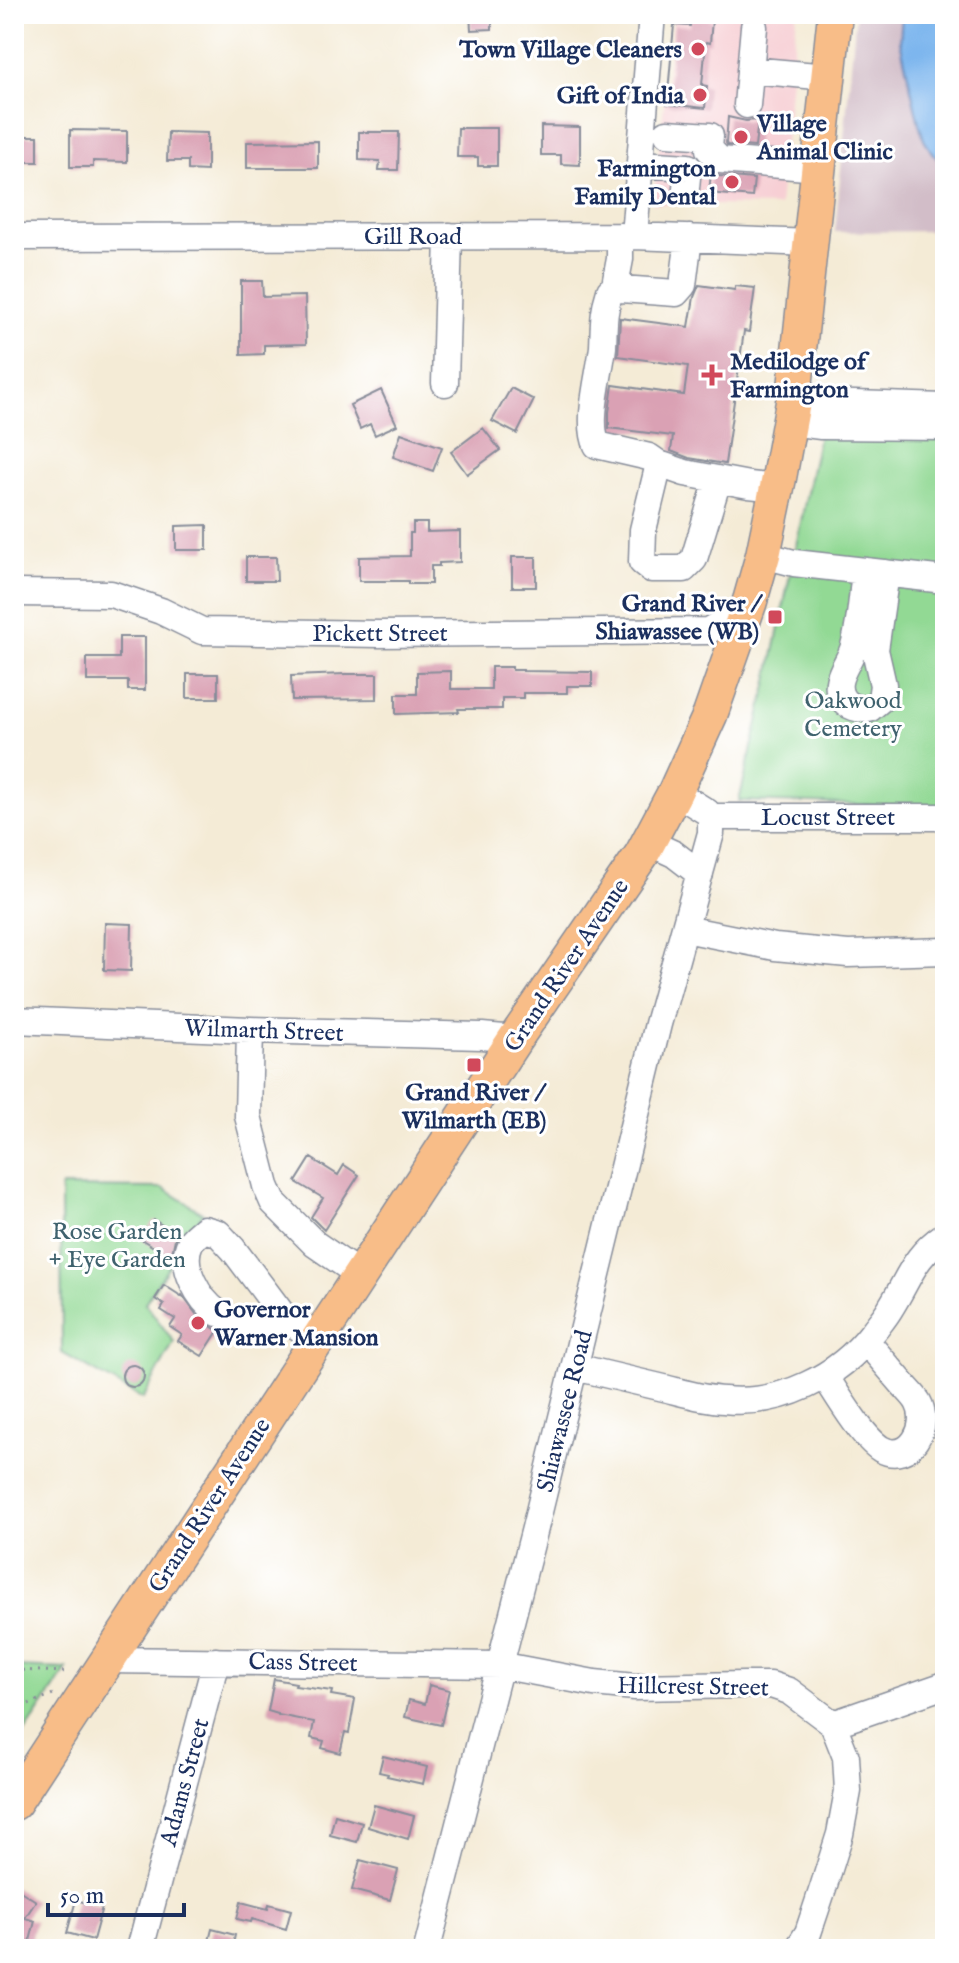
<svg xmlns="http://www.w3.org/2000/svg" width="959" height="1963" font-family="'IM FELL English',serif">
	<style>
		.built { fill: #f7cfd4 }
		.industrial { fill: #d2bdc8 }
		.green { fill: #92d994; stroke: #568479; stroke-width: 2 }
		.water { fill: #7db6ee; stroke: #4c72a6; stroke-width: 2 }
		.building { fill: #daa1b4 }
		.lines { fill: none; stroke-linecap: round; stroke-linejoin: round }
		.minor-casing { stroke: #888d9a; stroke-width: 29 }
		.major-casing { stroke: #888d9a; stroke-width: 37 }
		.path { stroke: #888d9a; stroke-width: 3; stroke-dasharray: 2 6; stroke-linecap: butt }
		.minor { stroke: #fff; stroke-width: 26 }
		.major { stroke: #f8bd88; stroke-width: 34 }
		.poi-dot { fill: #d1495b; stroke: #fff; stroke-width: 3 }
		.labels { text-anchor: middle; stroke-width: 6; stroke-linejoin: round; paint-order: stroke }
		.poi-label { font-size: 24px; font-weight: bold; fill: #1b2f5e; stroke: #fff; text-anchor: end }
		.street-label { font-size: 24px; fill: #1b2f5e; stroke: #fff }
		.park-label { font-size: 24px; fill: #3f626e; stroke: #fff }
	</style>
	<rect width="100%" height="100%" fill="#fff"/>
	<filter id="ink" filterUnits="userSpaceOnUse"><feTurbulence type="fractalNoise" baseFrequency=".0125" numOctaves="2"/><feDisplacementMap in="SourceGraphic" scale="16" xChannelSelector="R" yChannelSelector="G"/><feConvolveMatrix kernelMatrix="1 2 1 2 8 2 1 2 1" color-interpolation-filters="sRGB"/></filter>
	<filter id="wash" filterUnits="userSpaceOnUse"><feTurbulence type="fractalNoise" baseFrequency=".006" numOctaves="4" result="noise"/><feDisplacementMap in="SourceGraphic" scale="32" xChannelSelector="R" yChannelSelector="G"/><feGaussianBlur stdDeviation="1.8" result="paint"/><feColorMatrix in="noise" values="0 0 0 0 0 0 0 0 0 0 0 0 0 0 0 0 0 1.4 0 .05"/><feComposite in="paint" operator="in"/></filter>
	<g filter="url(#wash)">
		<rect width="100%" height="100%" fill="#f4ebd6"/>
		<path class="built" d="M674,14H797L779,206L653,204Z"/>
		<path class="industrial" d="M856,14H945V231L835,232Z"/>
		<path class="green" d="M822,420L945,421V807L739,801L768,681Z
			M61,1187L163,1188L203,1213L145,1303L174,1342L143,1399L62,1353Z
			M14,1667L67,1669L14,1749Z"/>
		<path class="water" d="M902,14H945V166L933,154L924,140L919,124L900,41Z"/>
		<g id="blocks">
			<path class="building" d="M470,14H492V29L471,30Z
				M691,18L712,20L710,43L706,42L702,85L707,86L705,108L667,104L674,25L690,26Z
				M728,117L746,121L758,120L755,147L727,145L726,143Z
				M541,126L580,127V165L561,164V155H541Z
				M458,128H497V166H478V157H457Z
				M70,130L127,131V162L93,161V167H70Z
				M168,132L207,133V171L188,170V161H167Z
				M359,132H399L398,170H379L380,161L359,160Z
				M14,136H38V162H14Z
				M318,141V168H247V142Z
				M711,172L719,176L754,179L752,197L709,193Z
				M241,281H262L263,297L305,296L306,344L264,345V354L241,355Z
				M699,285L735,290V286L755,288L749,332L744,331L725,464L689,458L671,451L673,436L609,428V412L613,385L684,395L688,366L618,356L620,318L689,327L694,297Z
				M511,388L534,400L517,434L492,421Z
				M381,390L397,425L375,435L370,424L360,429L350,405Z
				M483,428L500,450L467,474L451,452Z
				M401,433L442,447L433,471L393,457Z
				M413,523H427V532L460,531V562L439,563V566H431V584H408V581H359V557L410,556V533H413Z
				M207,525V550H176V526Z
				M246,557H276L277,581H246Z
				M512,557H536V587H512Z
				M119,637H145V690H128V681H87V658H119Z
				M491,667H512V670H523V671L592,672V686H567V693H523V698H502V709H458L459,712L396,714V694H417V672L451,671V689H491Z
				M187,674H218V698H187Z
				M346,674H377V699L292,700L291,676Z
				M105,923L132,924L131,971L104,970Z
				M311,1158L338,1175L344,1165L359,1175L324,1230L311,1217L323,1198L296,1182Z
				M154,1220L176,1234L171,1258L141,1239Z
				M164,1285L181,1296L182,1295L199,1318L218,1331L202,1356L178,1341L182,1335L170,1327L175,1319L161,1310L164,1305L155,1299Z
				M122 1376a11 11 0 1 1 22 0a11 11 0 1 1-22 0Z
				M274,1679L296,1683L295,1686L332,1691L331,1695L355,1699L349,1733L345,1732L340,1753L322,1748L324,1741L311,1738L314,1722L278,1715V1714L268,1711Z
				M429,1685L449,1690L441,1725L405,1717L409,1700L425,1704Z
				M383,1756L427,1767L423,1784L387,1776L388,1774L379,1772Z
				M374,1805L414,1816L408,1839L368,1827Z
				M335,1815L362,1823L357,1842L330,1835Z
				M360,1860L398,1870L390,1900L352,1890Z
				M14,1887L36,1901L25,1918L35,1921L28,1949H14Z
				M76,1900L102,1907L93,1940L67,1933Z
				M241,1902L268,1909L269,1904L291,1910L286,1929L252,1919L251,1922L237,1919Z
				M212,1929L235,1935L232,1949H207Z"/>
		</g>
	</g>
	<g filter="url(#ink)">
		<use href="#blocks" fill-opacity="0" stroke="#888d9a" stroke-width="2"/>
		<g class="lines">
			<g class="minor-casing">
				<path id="minor" d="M750,70L828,77
					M747,105L754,27
					M667,133L710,136L709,149L720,160L819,168
					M640,164L688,167L686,188
					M620,236V259L616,280L621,289L676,293L683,285L689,238
					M634,236L652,14
					M14,237L634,236L812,243
					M621,289L610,291C603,312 604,326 603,347C600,374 586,421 597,445L649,457L659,464L685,473L749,485L777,488
					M445,383L449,236
					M794,397L824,403L945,407
					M790,422L821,426L945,427
					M659,464L643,530L642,562L651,569H684L694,559L718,480
					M763,555L794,563L945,580
					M865,571C862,595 861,622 854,646C850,663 831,680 842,698C848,708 859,709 869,709L881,699L883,685L875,650L886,573
					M14,593L111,594L161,611L202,631L379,634L708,631L747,607
					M711,817H945
					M648,842L674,854L700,874
					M685,929L775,947L848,954L945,951
					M14,1020L250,1030L482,1036L515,1039
					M250,1030L248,1116L266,1186L273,1202L315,1244L360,1275
					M218,1313C199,1300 179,1266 190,1243C192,1238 200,1233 204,1229L218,1233L233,1249L285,1318L317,1340
					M227,1318C246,1330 265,1324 285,1318
					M575,1367C604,1374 634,1381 664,1388C684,1393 703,1399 724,1400C780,1406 839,1377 873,1332C879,1324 886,1316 891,1307C910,1277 913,1257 945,1235
					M825,1376C838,1396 862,1437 881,1449C910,1465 931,1425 918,1402C914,1395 907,1389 902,1383C890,1369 878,1355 866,1341
					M107,1660L499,1665L594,1683L635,1687L745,1685H771L789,1691L833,1724L846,1757L848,1791L840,1834L823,1888L808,1933L798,1949
					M833,1724L945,1685
					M140,1949L216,1661
					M427,1949L535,1528L658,1024L711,833V817L707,812L675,792"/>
			</g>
			<g class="major-casing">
				<path id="major" d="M14,1803L515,1039L642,854L675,792L710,715L750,601L763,555L779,478L794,397L835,14"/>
			</g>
			<path class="path" d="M14,1670L70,1672
				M14,1710L53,1694"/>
			<use href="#minor" class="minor"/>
			<use href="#major" class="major"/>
		</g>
	</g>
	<g class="poi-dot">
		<circle cx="698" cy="49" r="8"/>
		<circle cx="700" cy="95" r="8"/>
		<circle cx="741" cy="137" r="8"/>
		<circle cx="732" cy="182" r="8"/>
		<path d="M708 363h8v8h8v8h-8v8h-8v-8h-8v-8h8z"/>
		<rect x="767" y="609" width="16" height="16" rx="4"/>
		<rect x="466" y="1057" width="16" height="16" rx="4"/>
		<circle cx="198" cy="1323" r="8"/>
	</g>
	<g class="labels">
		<g class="poi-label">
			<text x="682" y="57">Town Village Cleaners</text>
			<text x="684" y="103">Gift of India</text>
			<text x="757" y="131" text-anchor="start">Village<tspan x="757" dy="28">Animal Clinic</tspan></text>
			<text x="716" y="176">Farmington<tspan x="716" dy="28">Family Dental</tspan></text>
			<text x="730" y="369" text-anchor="start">Medilodge of<tspan x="730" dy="28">Farmington</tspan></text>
			<text x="759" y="611">Grand River /<tspan x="759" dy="28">Shiawassee (WB)</tspan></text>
			<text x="474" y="1100" text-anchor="middle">Grand River /<tspan x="474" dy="28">Wilmarth (EB)</tspan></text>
			<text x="214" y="1317" text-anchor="start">Governor<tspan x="214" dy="28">Warner Mansion</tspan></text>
		</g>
		<g class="street-label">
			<text x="413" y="244">Gill Road</text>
			<text x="380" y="641">Pickett Street</text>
			<text x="828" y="825">Locust Street</text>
			<text transform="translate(566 965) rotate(-56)" y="8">Grand River Avenue</text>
			<text transform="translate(264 1030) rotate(2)" y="8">Wilmarth Street</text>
			<text transform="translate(564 1411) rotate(-76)" y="8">Shiawassee Road</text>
			<text transform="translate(209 1505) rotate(-57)" y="8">Grand River Avenue</text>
			<text transform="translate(303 1662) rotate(1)" y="8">Cass Street</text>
			<text transform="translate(693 1686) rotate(1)" y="8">Hillcrest Street</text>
			<text transform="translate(184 1782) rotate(-75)" y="8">Adams Street</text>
		</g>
		<g class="park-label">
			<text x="853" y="708">Oakwood<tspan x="853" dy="28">Cemetery</tspan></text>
			<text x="117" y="1239">Rose Garden<tspan x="117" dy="28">+ Eye Garden</tspan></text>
		</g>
	</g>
	<rect width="959" height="1963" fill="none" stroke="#fff" stroke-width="48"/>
	<path d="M48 1903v12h136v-12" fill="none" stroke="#1b2f5e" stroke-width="4"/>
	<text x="60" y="1903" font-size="24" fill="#1b2f5e" stroke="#ffffff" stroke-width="6" paint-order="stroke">50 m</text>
</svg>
